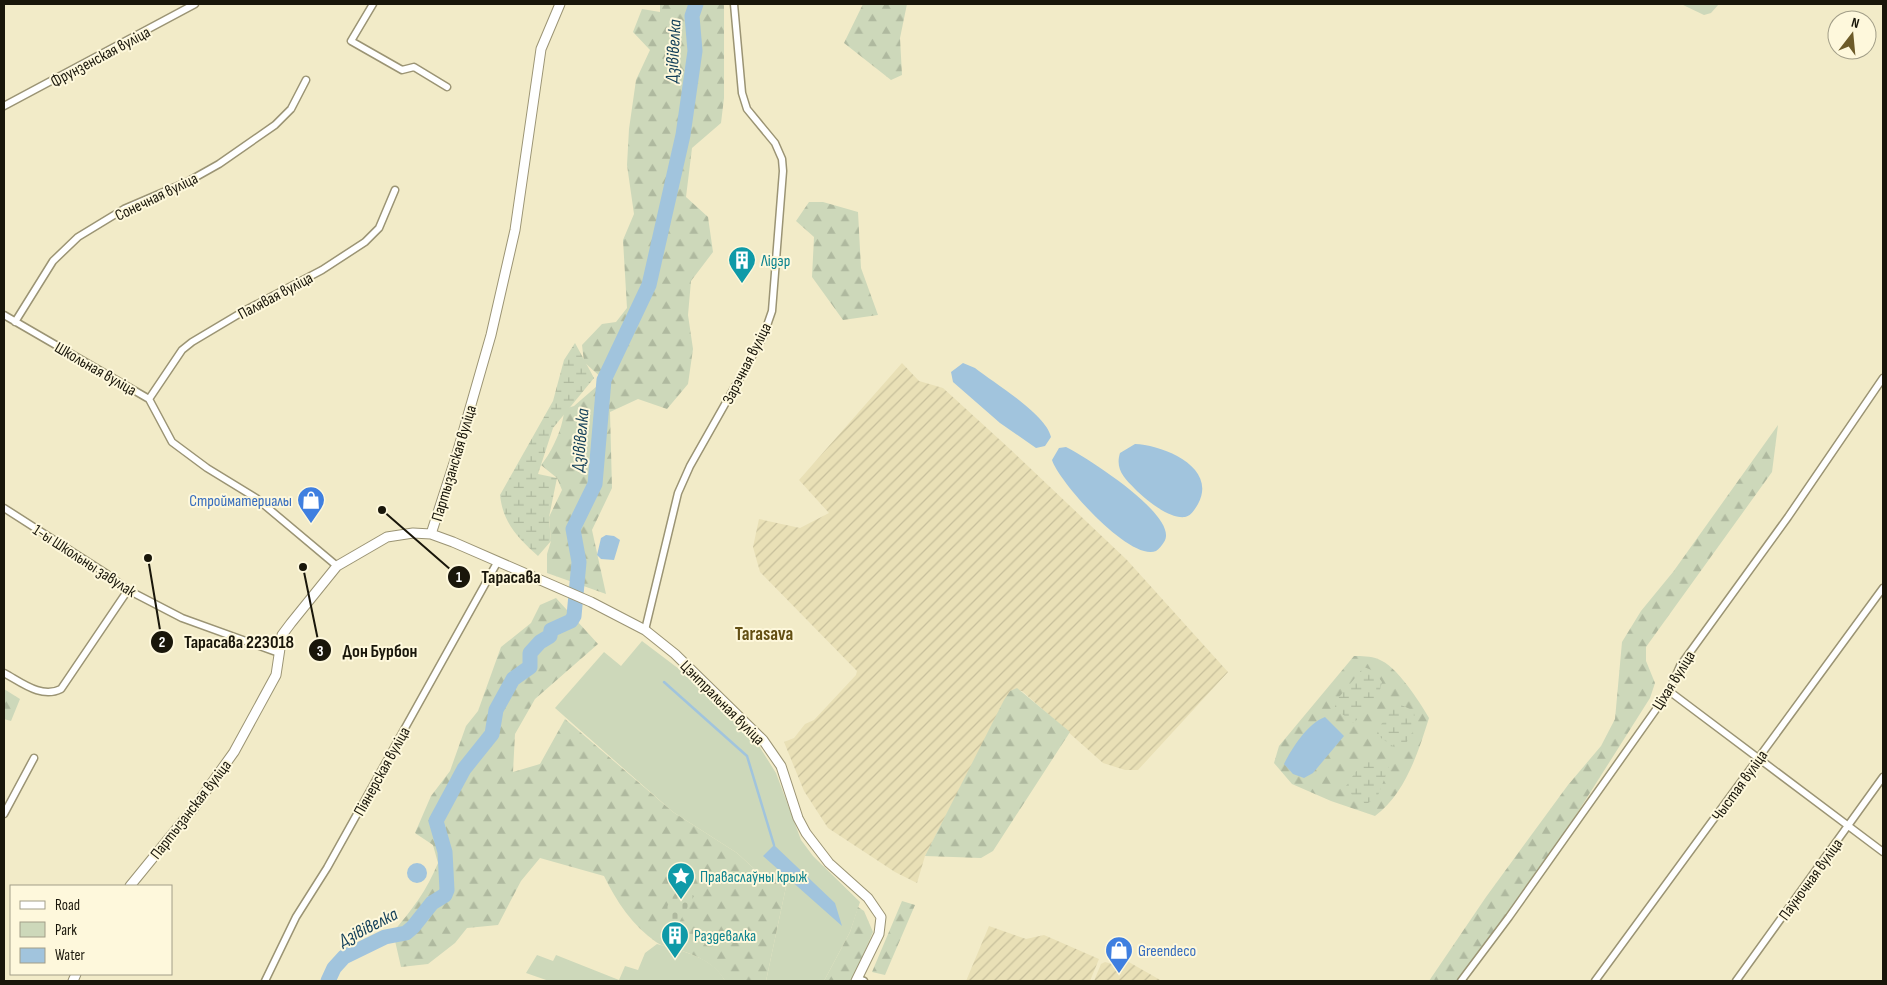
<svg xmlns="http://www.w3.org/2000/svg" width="1887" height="985" font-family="'Sofia Sans Condensed',sans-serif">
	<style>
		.industrial { fill: url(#industrial-furrows) }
		.green { fill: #cdd8ba }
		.forest { fill: url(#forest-firs) }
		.wetland { fill: url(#wetland-marsh) }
		.cemetery { fill: url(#cemetery-stones) }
		.water { fill: #a1c4dd }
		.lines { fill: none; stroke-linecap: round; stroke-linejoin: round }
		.stream { stroke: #a1c4dd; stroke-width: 2.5 }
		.river { stroke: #a1c4dd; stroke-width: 15 }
		.street-casing { stroke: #9b9474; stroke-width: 9 }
		.secondary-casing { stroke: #9b9474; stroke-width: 11 }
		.street { stroke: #fff; stroke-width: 6 }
		.secondary { stroke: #fff; stroke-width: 9 }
		.labels { text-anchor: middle; stroke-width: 4; stroke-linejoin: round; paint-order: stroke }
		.street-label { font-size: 16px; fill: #19160a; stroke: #fef8dc }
		.culture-label { font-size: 16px; fill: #0d838f; stroke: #fef8dc; text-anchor: start }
		.shop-label { font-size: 16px; fill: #366cbe; stroke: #fef8dc; text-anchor: end }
		.water-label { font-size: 18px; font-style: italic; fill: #133f59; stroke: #fef8dc }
		.quarter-label { font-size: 19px; font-weight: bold; fill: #634f13; stroke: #fef8dc }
		.leader { fill: none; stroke: #19160a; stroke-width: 2 }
		.callout-dot { fill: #19160a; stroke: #fef8dc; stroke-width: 2 }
		.mark-label { font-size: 15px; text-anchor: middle; font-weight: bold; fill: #fff }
		.callout-label { font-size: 18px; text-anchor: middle; font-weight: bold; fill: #19160a; stroke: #fef8dc; stroke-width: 4; stroke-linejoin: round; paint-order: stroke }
	</style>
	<defs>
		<pattern id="industrial-furrows" width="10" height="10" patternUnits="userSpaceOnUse" patternTransform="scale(1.25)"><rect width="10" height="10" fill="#e9e0b6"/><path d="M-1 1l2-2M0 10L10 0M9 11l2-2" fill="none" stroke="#c7bf9b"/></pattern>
		<pattern id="forest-firs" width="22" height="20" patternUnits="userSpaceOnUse" patternTransform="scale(1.25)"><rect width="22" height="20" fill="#cdd8ba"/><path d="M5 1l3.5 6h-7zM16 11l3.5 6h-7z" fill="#afb99f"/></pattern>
		<pattern id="wetland-marsh" width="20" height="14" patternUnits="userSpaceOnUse" patternTransform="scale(1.25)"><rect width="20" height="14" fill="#cdd8ba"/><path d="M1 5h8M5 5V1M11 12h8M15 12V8" fill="none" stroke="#afb99f"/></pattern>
		<pattern id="cemetery-stones" width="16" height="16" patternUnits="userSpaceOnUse" patternTransform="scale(1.25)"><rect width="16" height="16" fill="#cdd8ba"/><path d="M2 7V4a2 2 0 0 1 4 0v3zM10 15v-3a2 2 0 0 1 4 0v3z" fill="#afb99f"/></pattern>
	</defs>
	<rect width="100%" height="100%" fill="#f2ebc8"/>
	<path class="industrial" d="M902,363L919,381L943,388L1011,450L1127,560L1228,672L1138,770H1125L1103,763L1022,691H1010L925,856L917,883L895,872L828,828L804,791L784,742L794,738L805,724L814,720L856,675L857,671L760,572L753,547L759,519L800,528L829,513L799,480Z
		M989,926L1026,939L1044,935L1099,959L1090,981H966Z
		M1127,961L1162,981H1094L1101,964L1105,962L1120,966Z"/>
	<path class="green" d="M1681,4H1719L1711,13L1704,15Z
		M642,641L679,669L759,746L776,773L801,840L813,856L860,902L850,932L824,981H766L787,882L760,874L737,853L673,812L555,708L604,652L621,666Z
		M657,944C682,951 713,957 725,981H549L526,973L537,955L553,961L556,955L619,980L625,966L638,970L645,953Z"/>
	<path class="forest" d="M660,4H724V98L721,123L692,148L686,197L708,217L713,252L691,281L688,315L693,349L688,384L667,409L638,399L610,412L612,488L592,530L606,594L547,573V554L551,541L549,517L562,490L557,478L541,465C552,452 564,426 564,409L574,406L604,380L584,362L582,345L602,324L616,322L627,308L623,240L634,214L627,165L629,129L636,80L650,50L633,32L642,9L660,12Z
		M863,4H907L900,38L902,75L891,80L844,43Z
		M809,202H823L858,212L861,268L878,315L843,320L812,277L814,237L796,221Z
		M1778,425L1772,472L1646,647V661L1655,683L1650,698L1538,875L1457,981H1429L1486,897L1568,785L1601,746L1615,719L1622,642L1641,611L1673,572Z
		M556,598L598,644L535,699L515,734L513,772L540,764L565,719L673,812L737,853L760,874L787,882L766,981H725C715,963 694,954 675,949C669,947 661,946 656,942C633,926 616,901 604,876L540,858L521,881L498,925L467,928L455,943L428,964L401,967L393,932C412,910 427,890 438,863L433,845L415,833L431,796L450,771L466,726L478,711L501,647L531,623L540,605Z
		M1354,656C1361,656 1371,656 1378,659C1397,666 1419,701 1429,718C1418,753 1405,794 1375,816L1331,801L1292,784L1274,763L1279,746Z
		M1017,688L1070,732L993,851L981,858L925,856L1004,700L1010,691Z
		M4,689L20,699L11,721L4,719Z
		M902,901L915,905L885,975L872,972Z
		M858,907L864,911L873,932L852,981H824L850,932Z"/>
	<path class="wetland" d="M575,343L594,378L553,428L538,474L557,478L549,517L551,541L538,556C518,538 503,523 500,495L553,401L564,360Z
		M1364,667L1374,671L1382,682C1379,699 1366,713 1353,723L1335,708V702Z
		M1397,703L1414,711L1416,726L1405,745L1396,748L1381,738L1377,730Z
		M1365,758L1383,760L1389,767L1377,798L1366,804L1352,795L1346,786Z"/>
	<path class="cemetery" d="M679,887L694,896L676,928L660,918Z"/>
	<path class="water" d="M963,363L975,368C994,383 1046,414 1051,437L1045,446L1036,448L1000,423L953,382L951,372Z
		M1135,444C1163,445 1218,467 1198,504C1195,509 1191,516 1185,517C1169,519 1146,500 1135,489C1124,478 1115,469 1120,453Z
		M1066,447C1086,457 1181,517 1164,542C1162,545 1159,549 1156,551C1130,562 1059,482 1052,460L1059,448Z
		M606,535L614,536L620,540L614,560L601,559L597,555L601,538Z
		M1325,717L1344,736L1313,773L1304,778L1293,774L1284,764C1292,748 1307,724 1325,717Z
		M774,845L835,903L842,926L763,856Z
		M407 873a10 10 0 1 1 20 0a10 10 0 1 1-20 0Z
		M339,957H344L346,960L339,969L326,976L325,972Z"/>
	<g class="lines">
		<path class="stream" d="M664,682L747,756L774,845"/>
		<path class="river" d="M328,981L334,968L344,957L385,937L406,933L413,927L432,903L445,895L447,890L445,852L436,821L464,769L492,734L496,710L513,679L530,667V653L540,642L550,636L551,630L571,621L574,616L579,562L573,529L595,484L604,380L649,285L683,135L695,51L692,16L696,4"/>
		<g class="street-casing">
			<path id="street" d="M373,4L351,41L402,70L414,67L447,87
				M4,106L195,4
				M4,315L149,399L172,442L207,468L256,498L337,566
				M15,322L53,261L78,237L124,209L187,182L219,164L275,125L291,109L306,80
				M149,399L182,350L192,342L244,311L322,270L365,242L379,228L395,190
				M4,508L107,574L128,590L182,618L279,653
				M645,630L678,493L690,466L763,337L772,311L783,171L782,159L775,143L747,109L742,93L734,4
				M4,673C21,682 41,699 61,689L128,590
				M1669,691L1883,852
				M4,814L34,758
				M857,978L864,981
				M265,981L296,917L327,868L498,561
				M1461,981L1509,917L1669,691L1680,666L1788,517L1883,378
				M1595,981L1883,588
				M1736,981L1883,777"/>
		</g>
		<g class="secondary-casing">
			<path id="secondary" d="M431,534L456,457L491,335L515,230L541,49L560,4
				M130,886L196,805L234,752L276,675L282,635L291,623L337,566L387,537L413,533L431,534L453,542L591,602L645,630L675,654L763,740L781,766L798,818L806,833L829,863L868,898L881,917L879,934L856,981
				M73,981L76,974"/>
		</g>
		<use href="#street" class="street"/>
		<use href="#secondary" class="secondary"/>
	</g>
	<defs>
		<g id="building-pin" transform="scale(1.4375)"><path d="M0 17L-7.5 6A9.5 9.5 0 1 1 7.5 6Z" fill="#0f9aa8" stroke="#fef8dc"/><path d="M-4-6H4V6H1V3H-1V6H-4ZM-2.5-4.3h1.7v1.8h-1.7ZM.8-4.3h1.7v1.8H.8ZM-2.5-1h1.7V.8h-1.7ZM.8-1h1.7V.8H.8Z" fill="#fff"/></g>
		<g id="shop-pin" transform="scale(1.4375)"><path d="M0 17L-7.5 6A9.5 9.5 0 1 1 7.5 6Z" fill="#3f7fe0" stroke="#fef8dc"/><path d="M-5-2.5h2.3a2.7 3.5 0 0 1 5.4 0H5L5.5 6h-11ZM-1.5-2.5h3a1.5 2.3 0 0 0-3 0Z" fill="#fff"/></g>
		<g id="sight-pin" transform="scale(1.4375)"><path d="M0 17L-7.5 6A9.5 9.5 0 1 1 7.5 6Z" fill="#0f9aa8" stroke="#fef8dc"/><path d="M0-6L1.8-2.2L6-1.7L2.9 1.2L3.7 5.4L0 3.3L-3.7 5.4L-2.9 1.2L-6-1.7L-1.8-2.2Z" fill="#fff"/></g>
	</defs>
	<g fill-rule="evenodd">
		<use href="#building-pin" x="742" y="260"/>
		<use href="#shop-pin" x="311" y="500"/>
		<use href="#sight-pin" x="681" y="876"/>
		<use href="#building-pin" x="675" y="935"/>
		<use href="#shop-pin" x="1119" y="950"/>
	</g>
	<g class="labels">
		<g class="street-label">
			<text transform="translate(100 56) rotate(-28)" y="6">Фрунзенская вуліца</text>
			<text transform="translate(156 196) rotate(-26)" y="6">Сонечная вуліца</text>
			<text transform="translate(275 295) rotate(-28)" y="6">Палявая вуліца</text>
			<text transform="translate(746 363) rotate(-63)" y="6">Зарэчная вуліца</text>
			<text transform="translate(96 368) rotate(30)" y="6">Школьная вуліца</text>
			<text transform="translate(453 463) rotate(-73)" y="6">Партызанская вуліца</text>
			<text transform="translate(85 560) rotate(33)" y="6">1-ы Школьны завулак</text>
			<text transform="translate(1673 680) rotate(-58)" y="6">Ціхая вуліца</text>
			<text transform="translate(723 702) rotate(45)" y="6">Цэнтральная вуліца</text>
			<text transform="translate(381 771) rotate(-61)" y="6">Піянерская вуліца</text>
			<text transform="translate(1739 785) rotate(-54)" y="6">Чыстая вуліца</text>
			<text transform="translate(190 809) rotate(-52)" y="6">Партызанская вуліца</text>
			<text transform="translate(1810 879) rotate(-54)" y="6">Паўночная вуліца</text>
		</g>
		<g class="culture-label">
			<text x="761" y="266">Лідэр</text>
			<text x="700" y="882">Праваслаўны крыж</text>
			<text x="694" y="941">Раздевалка</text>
		</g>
		<g class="shop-label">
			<text x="292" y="506">Стройматериалы</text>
			<text x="1138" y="956" text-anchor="start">Greendeco</text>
		</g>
		<g class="water-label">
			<text transform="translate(673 51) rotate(-87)" y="6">Дзівівелка</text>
			<text transform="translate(580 440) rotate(-85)" y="6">Дзівівелка</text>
			<text transform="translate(368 927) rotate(-27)" y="6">Дзівівелка</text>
		</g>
		<g class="quarter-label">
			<text x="764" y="640">Tarasava</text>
		</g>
	</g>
	<path class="leader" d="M382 510L459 577M148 558L162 642M303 567L320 650"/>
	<g class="callout-dot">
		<circle cx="382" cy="510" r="5"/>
		<circle cx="148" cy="558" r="5"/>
		<circle cx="303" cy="567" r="5"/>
		<circle cx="459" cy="577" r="12"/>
		<circle cx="162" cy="642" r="12"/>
		<circle cx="320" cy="650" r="12"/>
	</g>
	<g class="mark-label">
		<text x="459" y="582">1</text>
		<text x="162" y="647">2</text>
		<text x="320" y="656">3</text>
	</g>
	<g class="callout-label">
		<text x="511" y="583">Тарасава</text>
		<text x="239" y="648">Тарасава 223018</text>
		<text x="380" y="657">Дон Бурбон</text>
	</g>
	<rect width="1887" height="985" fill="none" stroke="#19160a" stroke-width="10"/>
	<rect x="10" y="885" width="162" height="90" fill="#fef8dc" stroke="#a29e88"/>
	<rect x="20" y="901" width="25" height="8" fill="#ffffff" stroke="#a29e88"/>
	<text x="55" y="910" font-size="15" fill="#19160a">Road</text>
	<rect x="20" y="922" width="25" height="15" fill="#cdd8ba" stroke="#a29e88"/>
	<text x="55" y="935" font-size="15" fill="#19160a">Park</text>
	<rect x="20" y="948" width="25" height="15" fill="#a1c4dd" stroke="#a29e88"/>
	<text x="55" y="960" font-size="15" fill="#19160a">Water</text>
	<g transform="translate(1852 35) rotate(16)"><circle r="24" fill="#fef8dc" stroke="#a29e88"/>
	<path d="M0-4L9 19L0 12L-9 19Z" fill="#6d5b29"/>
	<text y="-8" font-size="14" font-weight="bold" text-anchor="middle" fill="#19160a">N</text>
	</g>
</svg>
